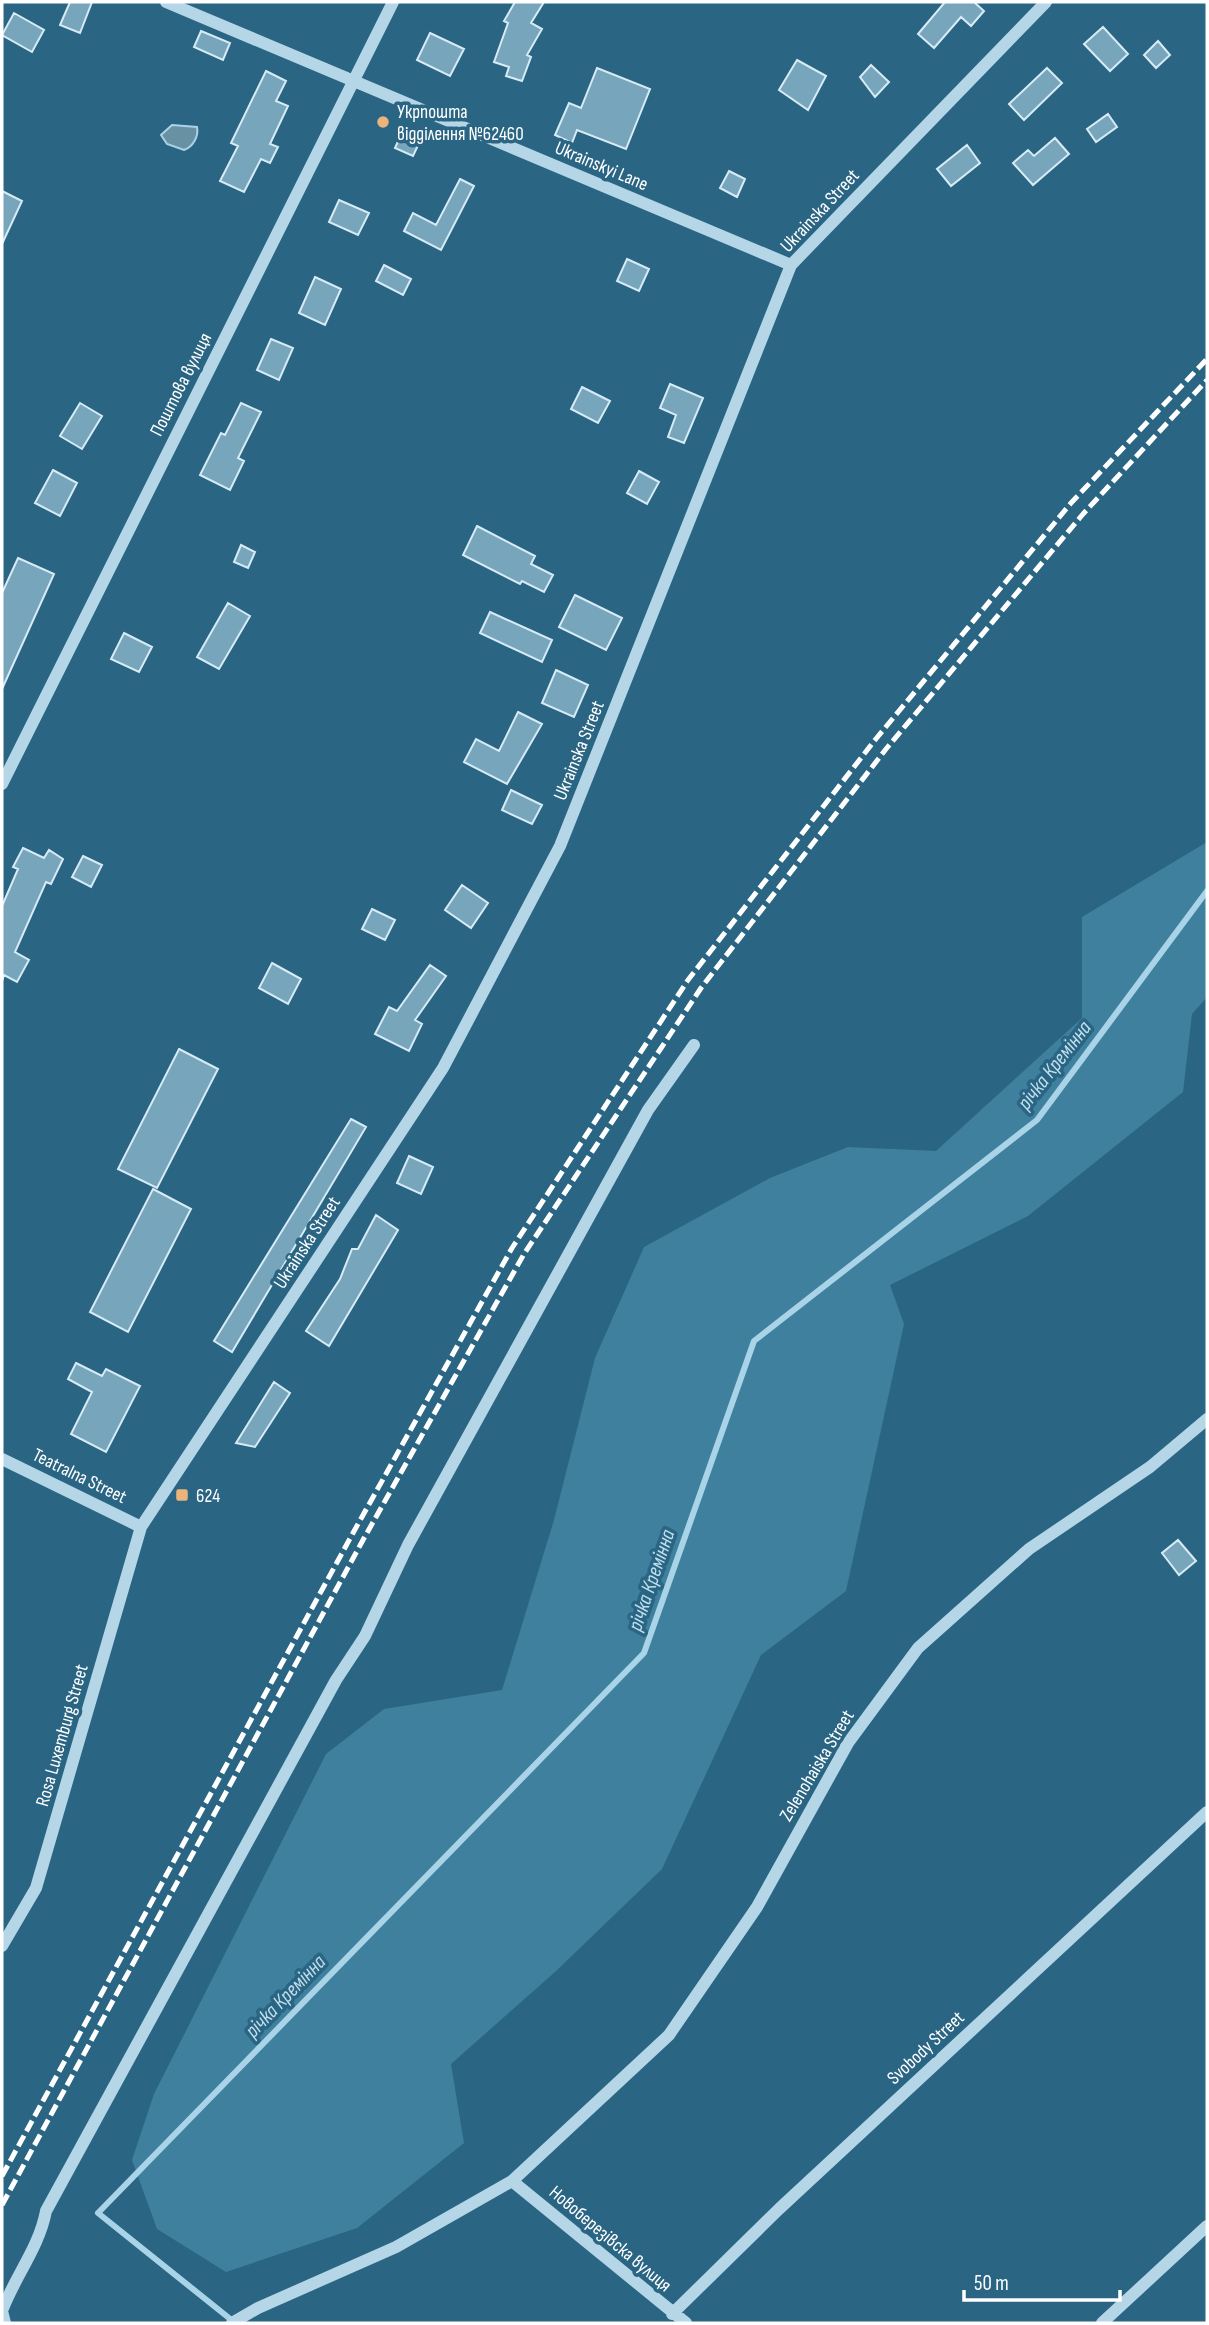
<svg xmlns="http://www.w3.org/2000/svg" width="1209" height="2325" font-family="'Sofia Sans Condensed',sans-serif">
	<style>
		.green { fill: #3f809f }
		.water { fill: #6991a4; stroke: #a9d3e6; stroke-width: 2 }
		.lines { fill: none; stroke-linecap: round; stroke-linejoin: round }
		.stream { stroke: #a9d3e6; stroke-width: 6 }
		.building { fill: #76a5bc; stroke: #d7ebf5; stroke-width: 2 }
		.minor { stroke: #b4d6e6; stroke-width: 12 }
		.rail { stroke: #fff; stroke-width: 5; stroke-dasharray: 12 5; stroke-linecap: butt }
		.poi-dot { fill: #ecb37c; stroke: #2a6583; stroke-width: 2.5 }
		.labels { text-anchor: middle; stroke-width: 7; stroke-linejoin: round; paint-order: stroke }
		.poi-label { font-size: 19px; fill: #fff; stroke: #2a6583; text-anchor: start }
		.street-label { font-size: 19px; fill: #fff; stroke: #2a6583 }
		.water-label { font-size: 21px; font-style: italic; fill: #bfdfee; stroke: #2a6583 }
	</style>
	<rect width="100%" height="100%" fill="#2a6583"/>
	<path class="green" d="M1207,842V997L1192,1014L1183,1092L1028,1216L890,1285L904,1324L846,1591L761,1655L662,1869L555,1972L451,2064L464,2143L357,2228L226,2272L157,2229L132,2160L154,2094L326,1754L384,1709L502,1690L554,1520L595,1358L644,1247L770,1178L848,1147L936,1151L1082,1018V917Z"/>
	<path class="water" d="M172,125L197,127C199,136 193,147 184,150L167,144L161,135Z"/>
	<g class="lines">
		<path class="stream" d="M234,2322L98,2213L644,1653L754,1341L1037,1120L1207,891"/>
	</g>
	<path class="building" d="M70,2H92L80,33L60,25Z
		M515,2H544L531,23L542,29L527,55L531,57L522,81L506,76L509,67L494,62L508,23L504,21Z
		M945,2H974L984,11L971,26L961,17L934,48L918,34Z
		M14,13L44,30L32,52L2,35Z
		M1103,27L1128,54L1110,71L1084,44Z
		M201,31L230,43L223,60L194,47Z
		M430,33L464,49L450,76L417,60Z
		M1158,41L1170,55L1156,68L1144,55Z
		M797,60L826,76L808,110L779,90Z
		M871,65L889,82L875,97L860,77Z
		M597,68L650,89L626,149L577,130L572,143L555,135L569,103L581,108Z
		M1047,68L1062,83L1024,120L1009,104Z
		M266,71L286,81L276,101L288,106L270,144L278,147L270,163L261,159L244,192L220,181L238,146L231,143Z
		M1108,114L1117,127L1096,142L1087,129Z
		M404,128L422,137L413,156L395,148Z
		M1055,138L1069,154L1033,185L1013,163L1028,150L1034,156Z
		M967,145L980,163L951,186L937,169Z
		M729,171L745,179L737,197L720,188Z
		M460,179L474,186L441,250L404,231L413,213L436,225Z
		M2,191L22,201L2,244Z
		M339,200L369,213L358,235L329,222Z
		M627,259L649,269L639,291L617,281Z
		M384,265L411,279L403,295L376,281Z
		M315,277L341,289L325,325L299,313Z
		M271,339L293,348L279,380L257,370Z
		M670,384L703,398L684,443L668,437L676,415L660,408Z
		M582,387L610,401L598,423L571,409Z
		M80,403L102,416L82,449L60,436Z
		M241,403L261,412L238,458L244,461L230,490L200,475L221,433L225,435Z
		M53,470L77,483L60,516L35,503Z
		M639,471L659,482L647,504L627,493Z
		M477,526L535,556L531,564L553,575L544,592L522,581L520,584L463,555Z
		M241,545L255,552L248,568L234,562Z
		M18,558L54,574L2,689V593Z
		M575,595L622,618L606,650L559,627Z
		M228,603L250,616L219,669L197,657Z
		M490,612L552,640L542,662L480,633Z
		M124,633L152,647L139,672L111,659Z
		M556,670L588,685L574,717L542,703Z
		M518,712L542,724L507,784L464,762L476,739L499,751Z
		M511,790L542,805L532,824L502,810Z
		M23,848L44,858L49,850L63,859L51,884L46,882L15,952L29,960L17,982L4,975L2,981V906L18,869L13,867Z
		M83,856L102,865L91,887L72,877Z
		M462,885L488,903L471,928L445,910Z
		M372,909L395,920L385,940L362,929Z
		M272,963L301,979L288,1004L259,988Z
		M430,965L446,976L415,1020L422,1024L409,1051L375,1034L389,1007L397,1011Z
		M179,1049L218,1069L157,1188L118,1169Z
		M351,1119L366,1127L232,1352L214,1341Z
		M409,1156L433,1167L421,1194L397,1183Z
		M153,1189L191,1209L128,1332L90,1312Z
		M376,1215L398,1230L329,1346L306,1331L340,1279L352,1249H358Z
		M76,1363L102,1376L106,1369L140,1386L106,1452L71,1434L92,1392L68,1379Z
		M274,1382L290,1393L255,1447L236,1443Z
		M1178,1540L1196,1561L1179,1575L1162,1553Z"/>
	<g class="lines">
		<path class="minor" d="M166,2L791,265
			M2,784L393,2
			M2,1459L141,1527
			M2,1946L36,1888L141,1527L443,1068L560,846L791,265L1046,2
			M512,2181L686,2323
			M672,2314L779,2209L1207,1812
			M5,2323L2,2311C15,2276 39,2248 46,2211L336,1680L365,1636L408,1545L648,1110L694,1045
			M232,2323L258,2308L396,2247L512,2181L669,2035L757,1907L848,1743L918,1648L1029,1549L1150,1467L1207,1419
			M1102,2323L1207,2226"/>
		<path class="rail" d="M2,2176L353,1533L512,1248L688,980L875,740L1071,503L1207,359
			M2,2205L363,1540L524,1254L701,988L886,749L1083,514L1207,380"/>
	</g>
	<g class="poi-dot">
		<circle cx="383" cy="122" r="7"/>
		<rect x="175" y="1488" width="14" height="14" rx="3.5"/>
	</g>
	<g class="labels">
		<g class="poi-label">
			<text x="397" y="118">Укрпошта<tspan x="397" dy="22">відділення №62460</tspan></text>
			<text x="196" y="1502">624</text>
		</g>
		<g class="street-label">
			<text transform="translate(602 165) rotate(23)" y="7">Ukrainskyi Lane</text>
			<text transform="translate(819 210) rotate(-47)" y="7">Ukrainska Street</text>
			<text transform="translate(180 384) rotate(-63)" y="7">Поштова вулиця</text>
			<text transform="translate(578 750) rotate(-68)" y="7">Ukrainska Street</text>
			<text transform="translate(306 1242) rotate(-57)" y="7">Ukrainska Street</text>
			<text transform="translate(80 1475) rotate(26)" y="7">Teatralna Street</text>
			<text transform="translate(61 1735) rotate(-74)" y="7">Rosa Luxemburg Street</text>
			<text transform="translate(816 1765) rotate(-59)" y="7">Zelenohaiska Street</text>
			<text transform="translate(925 2047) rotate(-43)" y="7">Svobody Street</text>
			<text transform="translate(611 2238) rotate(40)" y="7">Новоберезівска вулиця</text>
		</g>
		<g class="water-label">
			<text transform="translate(1054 1065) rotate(-52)" y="7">річка Кремінна</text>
			<text transform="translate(651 1580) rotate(-71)" y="7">річка Кремінна</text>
			<text transform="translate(285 1996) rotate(-46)" y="7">річка Кремінна</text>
		</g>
	</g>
	<rect width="1209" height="2325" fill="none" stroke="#ffffff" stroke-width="7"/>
	<path d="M964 2290v10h156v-10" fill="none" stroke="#ffffff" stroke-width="3.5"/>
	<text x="974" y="2290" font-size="21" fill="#ffffff" stroke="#2a6583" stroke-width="5" paint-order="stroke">50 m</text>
</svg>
